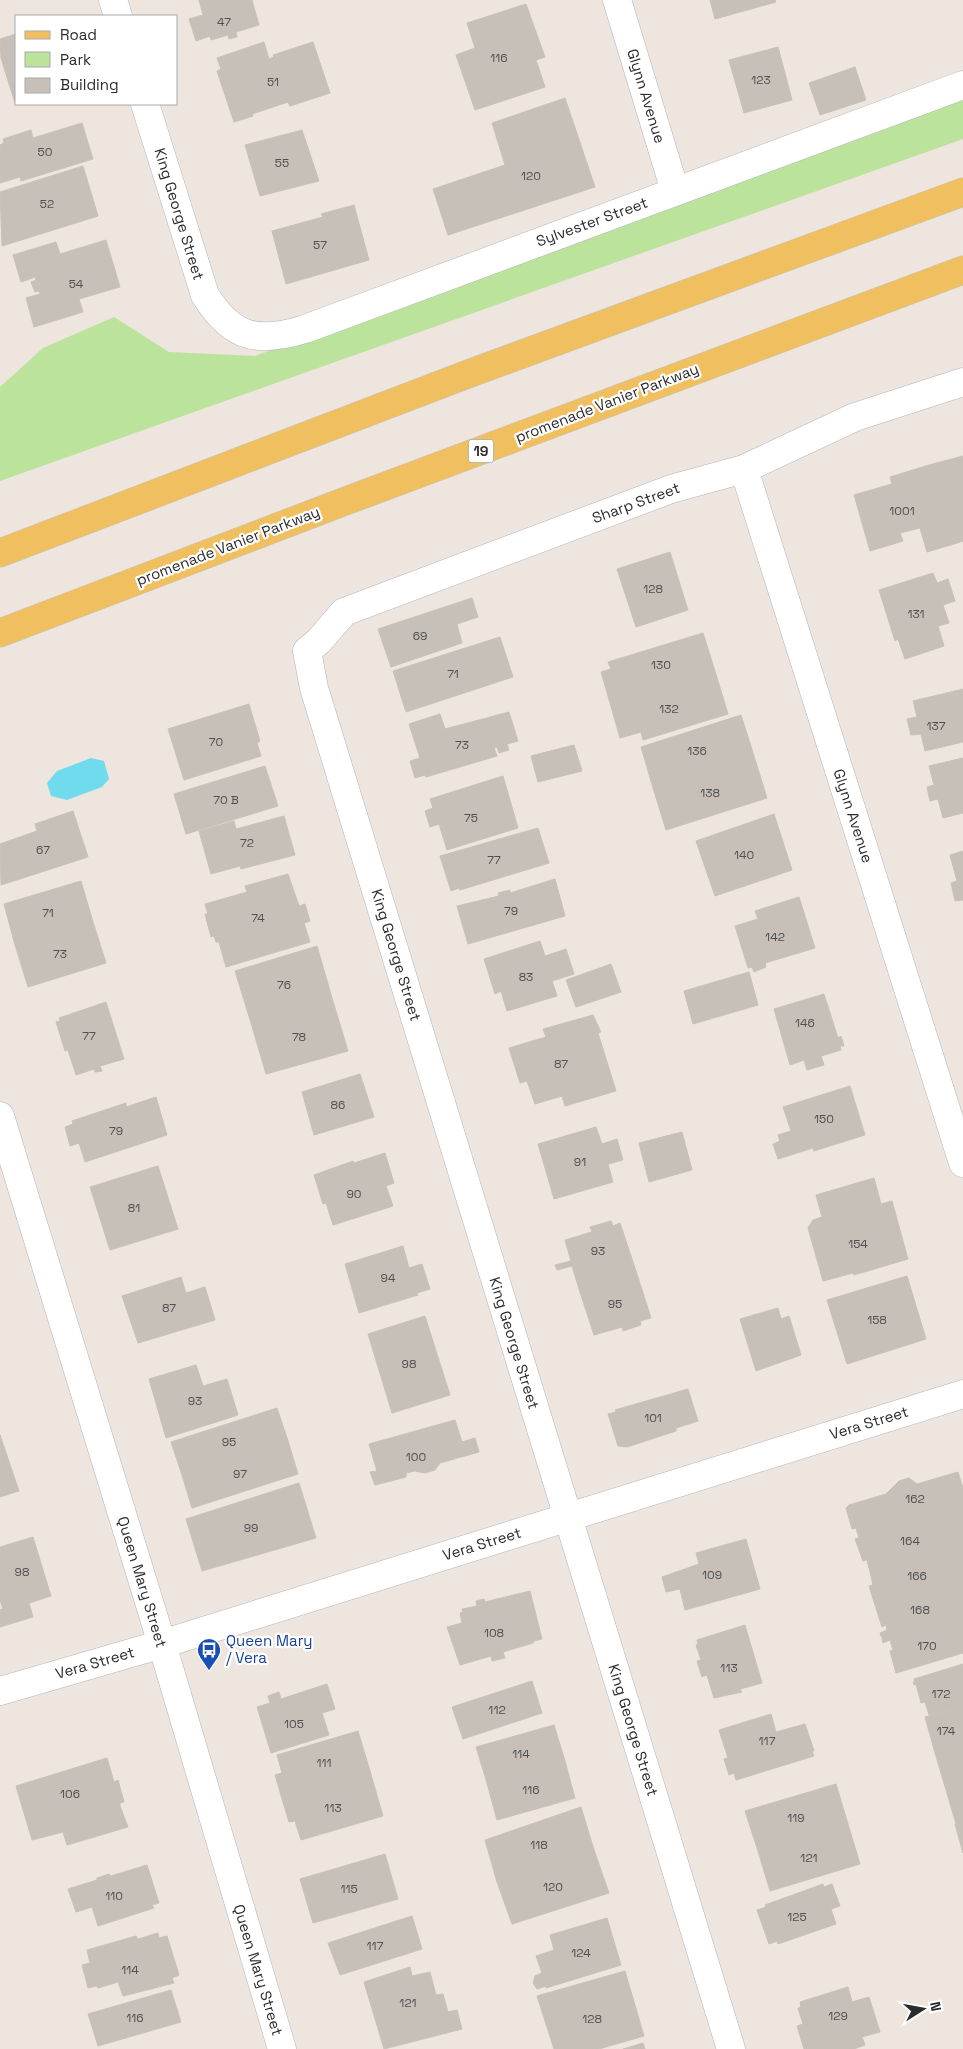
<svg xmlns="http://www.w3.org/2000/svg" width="963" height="2049" font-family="'Space Grotesk',sans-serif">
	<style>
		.green { fill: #bbe39b }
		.water { fill: #71dbee }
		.building { fill: #c6c0b9; stroke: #c9c1b7 }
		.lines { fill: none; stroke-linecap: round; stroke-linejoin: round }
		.minor-casing { stroke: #b1b5bf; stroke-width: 29 }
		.major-casing { stroke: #c4c4c4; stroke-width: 29 }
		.minor { stroke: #fff; stroke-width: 28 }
		.major { stroke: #f0bf60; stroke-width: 28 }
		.labels { text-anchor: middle; stroke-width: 4.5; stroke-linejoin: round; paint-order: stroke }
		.number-label { font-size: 12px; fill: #52504e }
		.shield { fill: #fff; stroke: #6b6b6b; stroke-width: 1 }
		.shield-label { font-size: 14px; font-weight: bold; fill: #2b2b2b }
		.street-label { font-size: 15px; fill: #2b2b2b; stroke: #fff }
		.transit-label { font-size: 15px; fill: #164399; stroke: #fff; text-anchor: start }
	</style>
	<rect width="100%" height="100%" fill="#ede5de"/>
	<path class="green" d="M963,99V139L0,481V387L43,348L114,317L169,352L255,356Z"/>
	<path class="water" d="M91,758L104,761L109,779L102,787L67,800L51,796L47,783L57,771Z"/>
	<path class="building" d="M199,0H252L259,25L236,32L237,37L229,39L228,35L211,40L210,36L196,41L189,19L203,15Z
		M710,0H775L776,2L715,19Z
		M526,4L545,57L536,60L545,87L475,110L456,55L475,48L467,23Z
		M16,34V103H15L1,58L0,39Z
		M264,42L269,59L274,57L273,55L313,42L330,93L290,106L288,102L252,114L253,116L234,122L217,71L221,69L217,58Z
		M778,47L792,100L744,113L729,60Z
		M855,67L866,100L820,115L809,83Z
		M565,98L595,187L448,235L433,189L505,165L492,123Z
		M82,123L93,159L21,181L20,177L0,183V145L4,143L3,139L31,130L33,138Z
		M302,130L319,181L260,196L245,145Z
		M83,166L98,216L2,246L0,192Z
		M354,205L369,260L286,284L272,231L323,217L321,214Z
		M106,240L120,287L79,299L83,312L34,327L26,298L40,294L39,291L35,292L31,282L36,280L35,277L21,282L13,255L56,242L60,254Z
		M963,456V541L957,543L929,465Z
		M929,465L957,543L927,552L920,528L900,533L903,541L870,551L854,495L892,484L890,477Z
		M670,552L688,610L636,627L617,569Z
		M933,573L937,583L948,579L955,601L943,605L949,623L938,626L944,646L905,659L898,639L895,641L879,590Z
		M472,598L478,617L457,624L462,643L391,667L378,629Z
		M703,633L715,671L610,703L601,672L611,669L608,662Z
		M500,637L513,677L406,712L393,671Z
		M715,671L728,714L643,740L641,732L620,738L610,703Z
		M963,689V742L925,751L921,734L911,735L907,719L917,717L913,701Z
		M249,704L260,741L257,743L261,756L184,780L168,729Z
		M509,712L518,741L507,744L509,750L499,753L497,747L494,748L497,756L426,777L425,775L415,778L410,761L420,758L409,724L440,714L445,729Z
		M741,715L754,756L653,788L641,747Z
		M574,745L582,771L538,782L531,756Z
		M754,756L767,798L666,830L653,788Z
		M963,758V813L943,818L938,799L930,801L927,787L934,785L929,766Z
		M265,766L278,806L186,834L174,794Z
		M503,776L518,828L447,850L439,824L430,827L425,811L433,808L430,799Z
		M73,811L88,857L1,885L0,844L37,831L35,824Z
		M774,814L792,870L715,896L696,841Z
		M284,816L295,855L241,869L240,866L211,874L199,831L234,821L236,829Z
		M538,828L549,863L460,890L459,888L451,891L440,856Z
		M963,851V900L955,901L951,883L957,881L950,855Z
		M288,874L299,906L305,904L310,921L304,923L310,942L226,967L219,942H216L214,936L211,937L205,914H208L205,904L247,892L245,886Z
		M555,879L565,916L468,944L457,906L499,896L498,893L510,890V893Z
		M81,881L93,922L15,945L4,904Z
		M799,897L815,948L765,963L766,967L754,972L752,967L748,968L735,926L758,919L755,911Z
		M93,922L106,963L28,987L15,945Z
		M540,941L545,956L566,949L574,974L552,981L557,996L507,1011L501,991L495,994L484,959Z
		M317,946L332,998L251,1023L235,971Z
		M611,964L621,992L576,1007L566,980Z
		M749,972L758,1005L693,1024L684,991Z
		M824,994L838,1038L841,1036L844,1046H840L841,1050L821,1056L824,1065L807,1070L804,1060L790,1065L774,1009Z
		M332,998L348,1051L266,1074L251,1023Z
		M106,1002L124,1059L100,1066L102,1071L95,1072L94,1069L76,1075L68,1050L65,1051L56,1022L60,1021L59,1018Z
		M593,1015L601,1032L598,1033L616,1091L565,1106L562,1096L535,1104L527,1081L520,1083L509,1048L546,1037L543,1029Z
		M360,1074L374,1117L314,1135L302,1092Z
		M850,1086L865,1135L814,1151L813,1148L778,1159L773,1144L780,1141L778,1135L791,1131L783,1107Z
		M156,1097L167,1135L85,1162L79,1143L70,1146L65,1127L73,1124L72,1121L126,1103V1107Z
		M596,1127L602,1144L617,1139L623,1160L608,1164L613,1182L554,1199L538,1144Z
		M682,1132L692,1170L649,1182L639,1143Z
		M385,1153L394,1183L386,1186L393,1206L333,1225L326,1203L323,1204L314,1175L353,1161L354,1163Z
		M158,1166L178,1229L110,1250L90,1187Z
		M874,1178L881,1204L892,1201L908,1259L854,1275L853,1273L823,1281L808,1228L813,1220L822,1217L816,1195Z
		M611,1221L613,1226L620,1223L636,1271L579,1289L572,1266L557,1270L555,1265L571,1261L565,1240L592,1232L590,1227Z
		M403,1246L409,1268L422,1264L430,1289L417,1293L418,1295L359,1313L345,1264Z
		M636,1271L651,1318L640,1321L641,1325L623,1331L622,1327L594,1335L579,1289Z
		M907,1276L926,1339L847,1364L827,1300Z
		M181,1277L186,1293L205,1287L215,1320L138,1343L122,1296Z
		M778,1308L781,1319L789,1316L801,1355L756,1371L740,1319Z
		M425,1316L450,1395L392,1413L368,1334Z
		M196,1365L203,1386L227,1379L238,1415L166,1438L149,1379Z
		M688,1389L698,1421L676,1428V1431L627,1447L618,1446L608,1414L616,1412L615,1410Z
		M277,1408L288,1441L182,1475L171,1442Z
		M455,1420L462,1442L475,1438L479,1452L440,1463L435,1470L425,1473L415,1471L406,1473V1477L375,1485L370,1472L377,1471L369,1444Z
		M0,1435L19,1491L0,1497Z
		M288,1441L298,1474L192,1508L182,1475Z
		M958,1472L963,1488V1508L859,1538L856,1528L852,1529L846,1508L849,1505L886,1494L899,1481L909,1478L917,1484Z
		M299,1483L316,1538L202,1571L186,1519Z
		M963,1508V1544L870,1572L867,1560L863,1561L855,1539Z
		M33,1537L51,1596L29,1603L33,1617L0,1627V1610L3,1609L0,1600V1547Z
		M746,1539L760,1589L685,1610L680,1589L666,1592L662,1577L699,1564L696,1553Z
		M963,1544V1580L875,1605L869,1586L873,1585L870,1572Z
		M963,1580V1614L882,1638L880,1633L887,1630L886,1625L882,1627L875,1605Z
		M530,1591L542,1639L534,1641L533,1643L503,1652L505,1658L492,1661L491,1656L460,1665L447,1627L462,1623L460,1613L463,1612L462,1609L477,1606L476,1601L484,1599L485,1602Z
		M963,1614V1653L896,1673L890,1651L893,1650L890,1640L883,1643L882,1638Z
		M745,1625L762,1683L740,1689L742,1692L714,1698L707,1675L702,1677L697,1661L701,1660L696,1645L698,1644L697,1640Z
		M963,1664V1706L929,1715L925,1702L921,1703L916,1684L914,1685L913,1682H915L914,1679Z
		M532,1681L542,1713L463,1739L452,1707Z
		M327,1684L335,1709L322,1713L329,1735L271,1753L257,1707L270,1703L268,1696L279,1692L281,1699Z
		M963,1706V1744L935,1753L925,1717Z
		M771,1714L776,1732L805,1724L814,1751H812L814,1756L736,1780L734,1773L729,1775L724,1759L728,1758L719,1730Z
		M554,1725L565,1761L487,1783L476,1747Z
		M358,1731L370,1771L282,1799L275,1775L282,1773L277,1755Z
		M963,1744V1785L946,1790L935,1753Z
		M107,1758L114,1782L118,1780L124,1802L120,1803V1806L128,1827L67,1845L63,1832L32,1840L16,1786Z
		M565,1761L575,1798L497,1820L487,1783Z
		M370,1771L383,1816L301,1840L295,1821L289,1822L282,1799Z
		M836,1784L848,1824L758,1851L745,1811Z
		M963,1785V1822L956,1824L946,1790Z
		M581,1807L594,1850L497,1882L485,1840Z
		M963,1822V1853L955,1824Z
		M848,1824L860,1864L770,1891L758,1851Z
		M594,1850L609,1893L512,1924L497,1882Z
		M385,1854L398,1899L313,1923L300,1879Z
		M147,1865L159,1903L152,1905L154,1908L98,1926L92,1907L76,1912L68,1889L97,1880V1878L109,1874L111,1876Z
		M823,1884L824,1887L832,1884L840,1906L831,1909L836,1924L778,1944L777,1941L769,1944L757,1910L766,1907L765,1905Z
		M412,1916L422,1949L340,1975L328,1943Z
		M607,1918L621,1965L546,1988V1986L537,1989L533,1983L535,1976L542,1973L536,1956L554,1950L550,1935Z
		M158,1933L159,1938L167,1936L179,1975L172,1978L174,1983L123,1996L118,1982L98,1988L96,1986L88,1988L82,1965L90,1963L87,1950L136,1936L138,1939Z
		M410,1967L412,1976L430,1972L436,1995L443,1994L448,2012L457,2010L462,2029L384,2049L364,1982Z
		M625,1971L644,2036L599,2049H554L537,1996Z
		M848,1987L852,2002L869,1997L880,2032L862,2037L865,2045L854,2049H804L797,2026L803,2024L798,2008L801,2007L800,2002Z
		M171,1990L181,2022L98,2046L88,2014Z
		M643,2043L645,2049H623Z"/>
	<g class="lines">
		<g class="minor-casing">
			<path id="minor" d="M113,0L118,16
				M617,0L675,191
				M145,104L205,295C232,338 257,344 305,329L963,85
				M744,469L963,1163
				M0,1116L162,1644L282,2049
				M0,1691L162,1644L963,1394
				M731,2049L314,688L307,651L319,641L344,612L671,489L744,469L855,417L963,382"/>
		</g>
		<g class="major-casing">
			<path id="major" d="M0,553L468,374L963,192
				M0,633L343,502L963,270"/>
		</g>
		<use href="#minor" class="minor"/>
		<use href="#major" class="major"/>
	</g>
	<defs>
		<g id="bus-pin" transform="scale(1.25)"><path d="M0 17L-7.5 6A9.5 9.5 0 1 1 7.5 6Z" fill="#1a4fb4" stroke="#fff"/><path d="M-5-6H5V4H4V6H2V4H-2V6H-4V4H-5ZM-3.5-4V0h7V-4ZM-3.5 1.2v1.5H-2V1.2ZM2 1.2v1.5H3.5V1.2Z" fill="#fff"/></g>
	</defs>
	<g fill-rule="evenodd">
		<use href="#bus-pin" x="209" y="1650"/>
	</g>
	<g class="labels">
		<g class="number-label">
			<text x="224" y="26">47</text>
			<text x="499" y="62">116</text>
			<text x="761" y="84">123</text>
			<text x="273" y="86">51</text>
			<text x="45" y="156">50</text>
			<text x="282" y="167">55</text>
			<text x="531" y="180">120</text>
			<text x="47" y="208">52</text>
			<text x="320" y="249">57</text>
			<text x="76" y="288">54</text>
			<text x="902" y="515">1001</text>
			<text x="653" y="593">128</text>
			<text x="916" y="618">131</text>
			<text x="420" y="640">69</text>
			<text x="661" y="669">130</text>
			<text x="453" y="678">71</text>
			<text x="669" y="713">132</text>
			<text x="936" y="730">137</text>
			<text x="216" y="746">70</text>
			<text x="462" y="749">73</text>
			<text x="697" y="755">136</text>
			<text x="710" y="797">138</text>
			<text x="226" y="804">70 B</text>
			<text x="471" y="822">75</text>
			<text x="247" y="847">72</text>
			<text x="43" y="854">67</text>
			<text x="744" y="859">140</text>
			<text x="494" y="864">77</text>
			<text x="511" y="915">79</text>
			<text x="48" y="917">71</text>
			<text x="258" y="922">74</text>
			<text x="775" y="941">142</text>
			<text x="60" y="958">73</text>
			<text x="526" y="981">83</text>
			<text x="284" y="989">76</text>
			<text x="805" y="1027">146</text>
			<text x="89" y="1040">77</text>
			<text x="299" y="1041">78</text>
			<text x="561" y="1068">87</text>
			<text x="338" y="1109">86</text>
			<text x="824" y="1123">150</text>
			<text x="116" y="1135">79</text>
			<text x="580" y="1166">91</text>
			<text x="354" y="1198">90</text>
			<text x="134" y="1212">81</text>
			<text x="858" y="1248">154</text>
			<text x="598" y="1255">93</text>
			<text x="388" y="1282">94</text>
			<text x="615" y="1308">95</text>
			<text x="169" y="1312">87</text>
			<text x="877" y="1324">158</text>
			<text x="409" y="1368">98</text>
			<text x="195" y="1405">93</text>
			<text x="653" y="1422">101</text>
			<text x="229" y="1446">95</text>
			<text x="416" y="1461">100</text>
			<text x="240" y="1478">97</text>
			<text x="915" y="1503">162</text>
			<text x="251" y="1532">99</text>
			<text x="910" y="1545">164</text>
			<text x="22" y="1576">98</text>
			<text x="712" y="1579">109</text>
			<text x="917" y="1580">166</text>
			<text x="920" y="1614">168</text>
			<text x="494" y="1637">108</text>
			<text x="927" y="1650">170</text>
			<text x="729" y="1672">113</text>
			<text x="941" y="1698">172</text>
			<text x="497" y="1714">112</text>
			<text x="294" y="1728">105</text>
			<text x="946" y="1735">174</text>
			<text x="767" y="1745">117</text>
			<text x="521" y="1758">114</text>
			<text x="324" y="1767">111</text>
			<text x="531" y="1794">116</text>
			<text x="70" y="1798">106</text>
			<text x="333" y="1812">113</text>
			<text x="796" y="1822">119</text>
			<text x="539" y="1849">118</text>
			<text x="809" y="1862">121</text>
			<text x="553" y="1891">120</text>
			<text x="349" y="1893">115</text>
			<text x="114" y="1900">110</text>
			<text x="797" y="1921">125</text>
			<text x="375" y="1950">117</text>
			<text x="581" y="1957">124</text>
			<text x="130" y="1974">114</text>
			<text x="408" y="2007">121</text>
			<text x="838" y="2020">129</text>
			<text x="135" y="2022">116</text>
			<text x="592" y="2023">128</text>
		</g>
		<rect class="shield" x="468.5" y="439.5" width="25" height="23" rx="4"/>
		<g class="shield-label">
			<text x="481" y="456">19</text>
		</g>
		<g class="street-label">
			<text transform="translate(646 96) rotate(73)" y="5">Glynn Avenue</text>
			<text transform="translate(179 214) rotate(73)" y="5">King George Street</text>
			<text transform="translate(592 222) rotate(-20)" y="5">Sylvester Street</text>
			<text transform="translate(607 403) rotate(-21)" y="5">promenade Vanier Parkway</text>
			<text transform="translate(636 503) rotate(-20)" y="5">Sharp Street</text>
			<text transform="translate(228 546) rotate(-21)" y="5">promenade Vanier Parkway</text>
			<text transform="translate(853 816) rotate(72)" y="5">Glynn Avenue</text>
			<text transform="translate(396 955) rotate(73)" y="5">King George Street</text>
			<text transform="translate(514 1343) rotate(73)" y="5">King George Street</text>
			<text transform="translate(869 1423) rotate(-17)" y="5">Vera Street</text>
			<text transform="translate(482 1544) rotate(-17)" y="5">Vera Street</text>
			<text transform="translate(142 1582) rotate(73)" y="5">Queen Mary Street</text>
			<text transform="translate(95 1663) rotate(-16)" y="5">Vera Street</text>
			<text transform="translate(633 1730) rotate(73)" y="5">King George Street</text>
			<text transform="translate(258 1970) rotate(73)" y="5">Queen Mary Street</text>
		</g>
		<g class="transit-label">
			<text x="226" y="1646">Queen Mary<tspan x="226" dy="17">/ Vera</tspan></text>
		</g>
	</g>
	<rect x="15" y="15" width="162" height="90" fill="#ffffff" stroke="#aaaaaa"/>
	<rect x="25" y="31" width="25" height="8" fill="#f0bf60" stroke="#aaaaaa"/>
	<text x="60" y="40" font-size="15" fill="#2b2b2b">Road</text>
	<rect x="25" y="52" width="25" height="15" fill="#bbe39b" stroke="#aaaaaa"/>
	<text x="60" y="65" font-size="15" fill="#2b2b2b">Park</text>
	<rect x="25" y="78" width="25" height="15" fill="#c6c0b9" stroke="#aaaaaa"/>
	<text x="60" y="90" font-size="15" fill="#2b2b2b">Building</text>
	<g transform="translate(923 2009) rotate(79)" stroke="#ffffff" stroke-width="4" paint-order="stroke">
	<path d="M0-4L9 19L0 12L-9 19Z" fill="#2b2b2b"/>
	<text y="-8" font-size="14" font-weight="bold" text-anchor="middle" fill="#2b2b2b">N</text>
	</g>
</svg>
